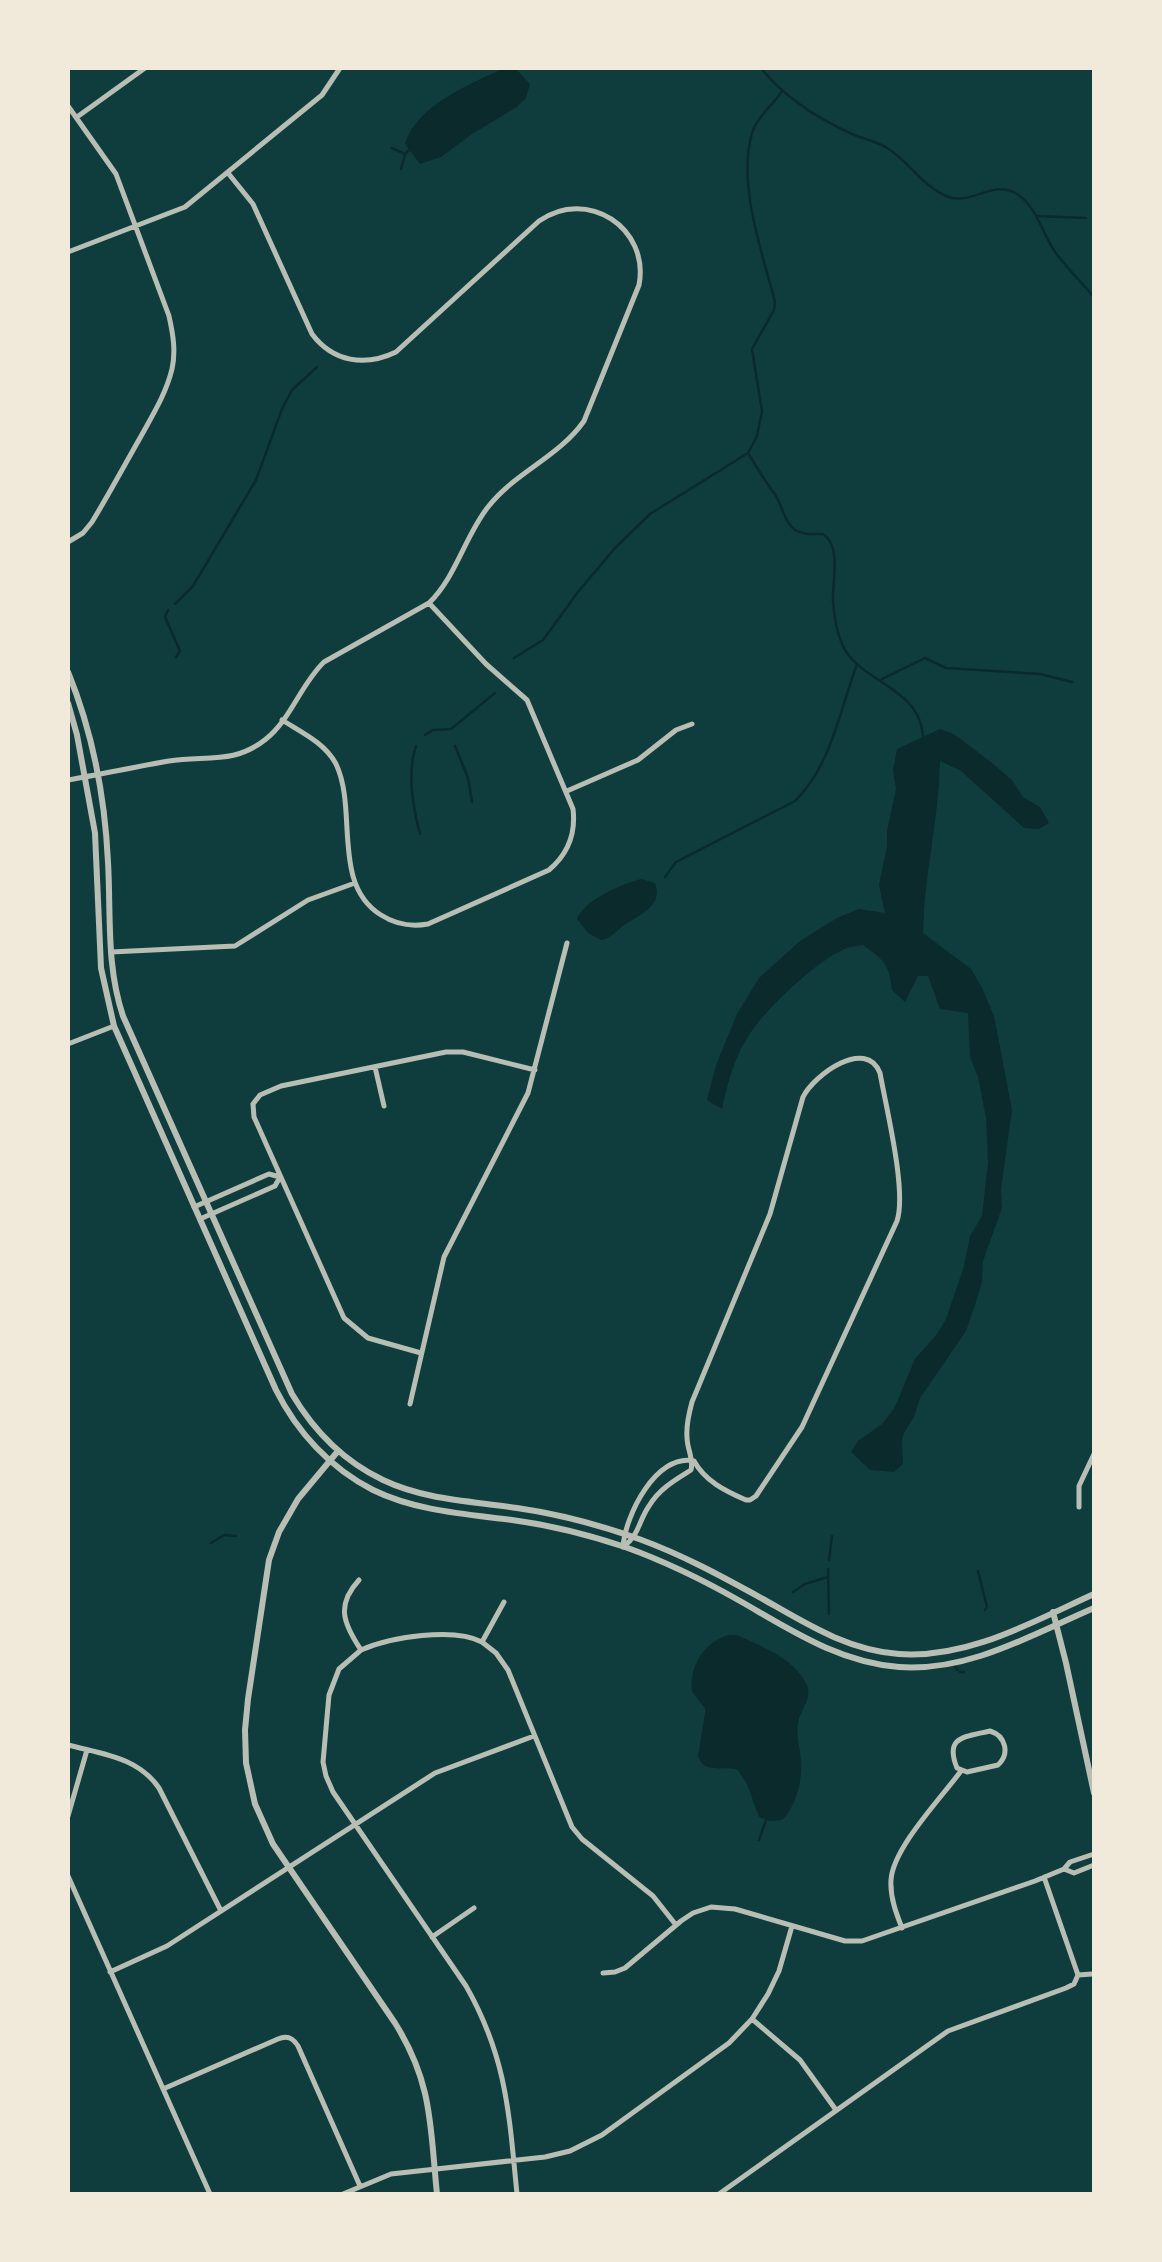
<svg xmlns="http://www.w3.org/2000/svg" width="1162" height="2262" font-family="'Exo 2',sans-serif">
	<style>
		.water { fill: #0a2a2b }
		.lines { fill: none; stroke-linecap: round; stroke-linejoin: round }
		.stream { stroke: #0a2a2b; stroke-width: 2.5 }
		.minor { stroke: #b8beb3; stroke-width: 5 }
		.tertiary { stroke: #b8beb3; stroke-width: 6 }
	</style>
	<rect width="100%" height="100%" fill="#0f3d3e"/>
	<path class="water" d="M504,68H515L530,84L526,98L517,107L472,134L441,157L420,164L405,144C416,105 471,84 504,68Z
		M940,729L954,734L992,763L1012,780L1023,797L1040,807L1049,823L1039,829L1024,828L961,771L940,761C939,819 924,875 923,933L971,969L982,988L994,1016L1012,1110L1001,1189L1002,1208L983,1261L982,1282L974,1308L966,1331L920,1398L914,1417L904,1433L902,1441L903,1464L894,1472L870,1470L851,1452L858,1441L882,1424L894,1409L915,1359L937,1334L946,1319L964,1266L970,1236L982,1216L988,1163L986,1118L978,1077L970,1057L968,1013L940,1009L928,976H918L905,1002L892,990C889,964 884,960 863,945C858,946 852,946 847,948C819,958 762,1012 747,1038C734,1059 727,1085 722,1109L707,1100L716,1065L737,1014L759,978L800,941L837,918L859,909L885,913L879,885L887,846V831L896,789L893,770L897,749Z
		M641,879L655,883C664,906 639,915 624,925C618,930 613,935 606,939L601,940L588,933L577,919C583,901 623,883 641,879Z
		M729,1635H737C761,1646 793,1658 806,1683C814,1699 800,1708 798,1723C796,1735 800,1748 801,1760C803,1779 796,1807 782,1820L770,1821L759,1817L747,1784L738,1770C723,1765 704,1775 698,1756L705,1713V1708L692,1692C689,1666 704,1642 729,1635Z"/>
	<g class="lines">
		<path class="stream" d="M761,68C784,97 819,119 852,134C863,139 876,141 887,148C911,163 921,186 949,197C972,205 994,179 1017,194C1036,206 1043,234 1055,252C1067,268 1081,282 1094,297
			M782,91C774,104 758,116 753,130C736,182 762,251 775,302L774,310L752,349L762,411L757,436L748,453C757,468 766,482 776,496C782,506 785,523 795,530C803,535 813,534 823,534C842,547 832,582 833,601C834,616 836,630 842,644C859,684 923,686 923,740
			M392,148L405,154L410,149
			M401,169L405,155
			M1037,216L1086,218
			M175,604L193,586L256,480L282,409L292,390L317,367
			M168,610L165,617L180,651L176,657
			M514,658L543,640L578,592L615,548L650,514L748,453
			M882,679L925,658L946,668L1040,674L1072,682
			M425,735L433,730L451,729L495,693
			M416,746C407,772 413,808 420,834
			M455,746L468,778L472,802
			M665,877L676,862L795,801C831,766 840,710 857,664
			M211,1543L224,1535L236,1536
			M829,1560L832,1536
			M828,1569L829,1614
			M978,1571L987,1607L985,1610
			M793,1592L805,1584L828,1577
			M955,1667L958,1670
			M960,1672H964
			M759,1840L766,1820"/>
		<path class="minor" d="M68,106L116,174L169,316C173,334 176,351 172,369C166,394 152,416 140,438C124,466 109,494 92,522L83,533L68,542
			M77,117L145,68
			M68,252L185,207L322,95L340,68
			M282,720C301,732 325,743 336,764C358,810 331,884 381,915C395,924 411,927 428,924L549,870C568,854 576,834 573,809L527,700L486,664L429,603
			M68,780C102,774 135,767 169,761C205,755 234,765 266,739C291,719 301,684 324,662L429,603C456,577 465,536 488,507C514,473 559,457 584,421L639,285C650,228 587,187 539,221L396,352C365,367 333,362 312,334L253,204L228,173
			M567,791L638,760L676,730L692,724
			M111,952L235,946L308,900L355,883
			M68,1044L114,1026
			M375,1067L384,1106
			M253,1104L254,1117L344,1318L368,1338L421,1353
			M253,1104L260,1095L281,1086L446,1052H463L535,1070
			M194,1207L269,1174L280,1177L275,1186L200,1219
			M410,1404L444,1257L528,1093L567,943
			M1079,1507V1486L1094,1454
			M623,1547C640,1534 638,1522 649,1506C659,1489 675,1480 691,1470C694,1458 687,1450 687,1437C686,1425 689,1413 692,1402L770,1214L803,1097C814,1075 866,1037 880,1073C886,1107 907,1191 897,1221L802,1427L756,1496L750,1500H746C725,1491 705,1481 694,1461
			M623,1547C625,1516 656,1453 694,1461
			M359,1580C336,1605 343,1623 361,1650L339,1669L329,1695L323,1762L326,1776L333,1792L466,1986C507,2058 509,2114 517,2194
			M482,1642L496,1653L508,1670L572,1827L582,1839L653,1896L676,1925
			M361,1650C390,1637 454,1627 482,1642L504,1602
			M990,1731C1006,1736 1010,1754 998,1765L967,1772L957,1768C944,1736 965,1737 990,1731Z
			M68,1745C102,1754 138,1757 159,1788L221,1911
			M68,1816L87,1750
			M1064,1869L1074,1873L1094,1865
			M68,1876L210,2194
			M1044,1877L1078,1975
			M902,1928C896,1913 890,1897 891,1880C893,1848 941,1798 961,1771
			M432,1937L474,1908
			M110,1972L167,1946L435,1773L534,1736
			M603,1973L615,1972L625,1968L681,1921L693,1913L711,1907L735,1909L845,1941H862L1035,1881L1064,1869L1070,1862L1094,1854
			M752,2019L800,2060L836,2110
			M163,2089L278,2039C287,2035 293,2038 298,2046L360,2186
			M343,2194L391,2174L545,2157L570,2151L602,2135L729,2043L752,2019L768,1994L779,1971L792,1926
			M719,2194L948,2031L1066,1988L1074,1984L1078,1975L1092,1974"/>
		<path class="tertiary" d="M68,672C92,731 105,798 108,862C111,913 106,966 123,1016L292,1394C314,1431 343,1461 383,1480C425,1500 471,1501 517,1508C558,1514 600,1525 639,1539C683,1555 723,1577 763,1599C807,1624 847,1650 899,1654C968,1659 1032,1622 1094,1594
			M68,703L77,735L95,833L101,968L114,1026L276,1390C297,1432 330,1468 373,1490C416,1511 465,1514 512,1520C550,1525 589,1535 625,1547C664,1561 703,1580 740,1601C791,1630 838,1662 899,1667C969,1672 1031,1635 1094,1608
			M338,1451L298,1499L279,1532L269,1560L248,1699L245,1730L246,1763L255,1804L273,1844L395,2023C433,2084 430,2126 437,2194
			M1053,1612L1066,1663L1094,1793"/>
	</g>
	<rect width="1162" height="2262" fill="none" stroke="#f1e9da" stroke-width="140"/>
</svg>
